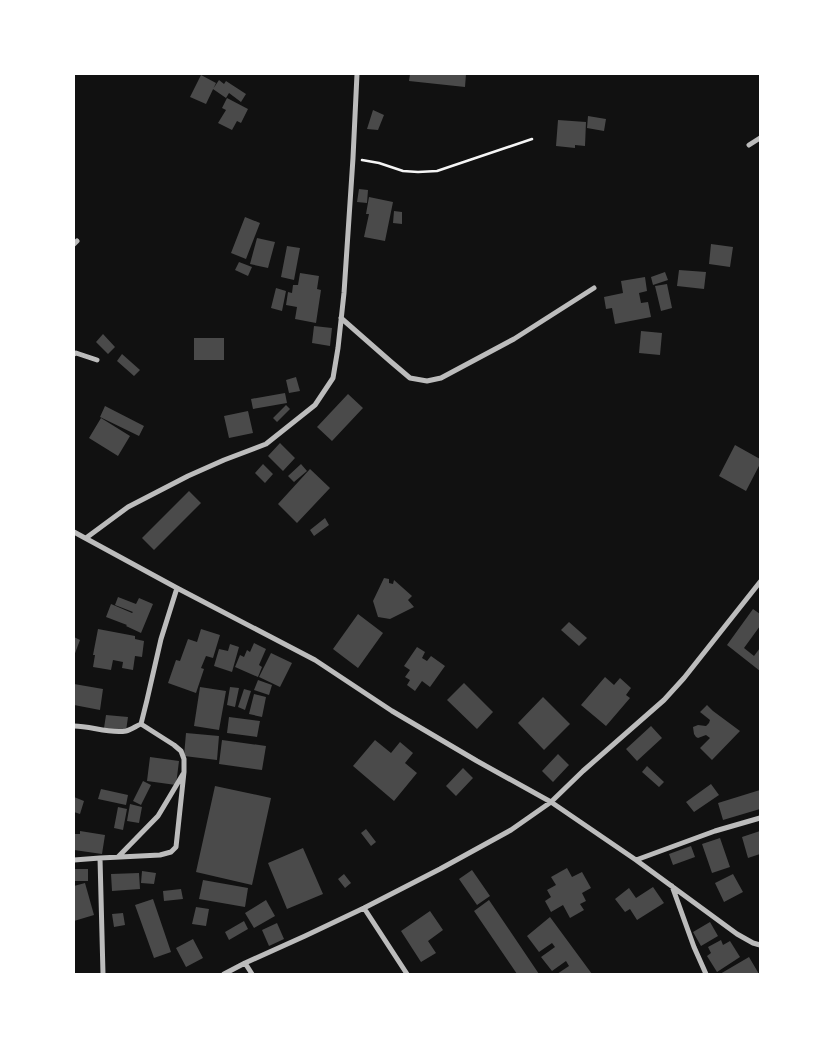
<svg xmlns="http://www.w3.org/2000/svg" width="834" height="1048" font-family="Inter,sans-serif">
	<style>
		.building { fill: #4a4a4a }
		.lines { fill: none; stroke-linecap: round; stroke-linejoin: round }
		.path { stroke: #f5f5f5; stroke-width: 2.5 }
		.minor { stroke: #bcbcbc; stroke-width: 5 }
	</style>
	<rect width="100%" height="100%" fill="#111"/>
	<path class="building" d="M410,74H466L465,87L409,81Z
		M201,75L216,83L206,104L190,97Z
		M219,80L224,84L226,81L246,94L241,102L229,93L226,98L213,89Z
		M227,98L248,109L241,123L237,121L232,130L218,123L226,110L222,108Z
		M373,110L384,115L378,130L367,129Z
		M588,116L606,119L604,131L587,128Z
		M558,120L586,122L585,146L575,145V148L556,146Z
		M359,189L368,190L367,203L357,202Z
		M369,197L393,202L385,241L364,237L369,214H366Z
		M394,211L402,212V224L393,223Z
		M245,217L260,223L246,259L231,253Z
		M257,238L275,242L268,268L250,264Z
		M711,244L733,247L730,267L709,264Z
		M287,246L300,248L294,280L281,277Z
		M239,262L252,267L248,276L235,270Z
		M679,270L706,272L704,289L677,286Z
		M665,272L668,280L653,285L651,277Z
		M300,273L319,276L317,289L321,290L316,323L295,319L297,307L286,305L288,292L292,293L293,285H298Z
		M645,277L647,291L639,293L641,303L648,302L651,317L615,324L612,308L606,309L604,297L623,293L621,281Z
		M667,284L672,308L661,311L655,286Z
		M276,288L286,291L282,311L271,308Z
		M314,326L332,328L330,346L312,343Z
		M641,331L662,333L660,355L639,353Z
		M103,334L115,347L108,354L96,342Z
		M194,338H224V360H194Z
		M122,354L140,370L134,376L117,361Z
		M296,377L300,391L289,393L286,380Z
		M285,393L287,403L253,409L251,399Z
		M348,394L363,408L332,441L317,427Z
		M286,405L290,409L277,422L273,418Z
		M105,406L144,426L139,436L100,417Z
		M248,411L253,433L229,438L224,416Z
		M101,418L130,436L118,456L89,438Z
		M280,443L295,458L283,471L268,456Z
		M735,445L760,459V464L746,491L719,476Z
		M263,464L273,474L265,483L255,473Z
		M301,464L307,471L294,482L288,476Z
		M310,469L330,488L297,523L278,504Z
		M189,491L201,503L154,550L142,538Z
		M325,518L329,525L314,536L310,530Z
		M384,578L389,579V583L393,584L394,580L412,596L408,600L414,607L390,619L378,617L373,601Z
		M118,597L136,604L139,598L153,604L141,633L126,626L127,625L106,617L111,604L132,613L133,612L115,605Z
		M753,609L760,614V626L744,648L754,656L760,648V671L727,645Z
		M358,614L383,633L358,668L333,649Z
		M569,622L587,638L579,646L561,630Z
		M98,629L135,636V639L144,641L142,657L135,656L133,670L122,668L123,662L113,660L111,670L93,667L95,655H93Z
		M201,629L220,635L213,658L206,656L201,668L204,669L196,693L168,683L176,660L180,661L188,639L197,642Z
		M74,637L80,640L74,656Z
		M254,643L266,649L259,665L262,667L258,677L235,667L240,655L244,657L247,650L250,652Z
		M230,644L239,647L232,672L214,666L219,649L228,651Z
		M417,647L425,652L422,658L427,661L431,656L445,666L430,687L422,681L415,691L407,685L410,680L405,677L410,670L404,666Z
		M271,653L292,663L280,687L259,677Z
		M605,677L614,685L620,678L631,688L626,695L630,698L606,726L581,705Z
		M258,680L272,685L269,695L254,690Z
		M464,683L493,712L477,729L447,700Z
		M74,684L103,689L100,710L74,705Z
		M200,687L226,691L219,730L194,726Z
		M230,687L239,688L235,707L227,705Z
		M244,689L251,691L245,710L238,707Z
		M254,694L266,697L262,717L249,714Z
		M543,697L570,724L544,750L518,723Z
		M707,705L713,711L740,731L712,760L700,748L710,738L706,735L698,738L696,737L694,734L693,727L698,725L706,726L709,723L710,720L700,712Z
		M106,715L128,717L126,731L104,728Z
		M229,717L260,721L257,737L227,733Z
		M651,726L662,738L637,761L626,749Z
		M186,733L219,736L217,760L184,756Z
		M222,740L266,746L262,770L219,764Z
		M375,740L391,753L400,742L413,753L405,763L417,773L394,801L353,766Z
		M558,754L569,765L553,782L542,771Z
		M150,757L179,761L176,785L147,781Z
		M647,766L664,782L659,787L642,772Z
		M463,768L473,778L456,796L446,786Z
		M143,781L151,785L141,805L133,801Z
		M711,784L719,795L694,812L686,802Z
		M215,786L271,798L252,885L196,872Z
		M101,789L128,795L126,805L98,799Z
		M760,790V809L723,820L718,803Z
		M74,797L84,801L80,814L74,812Z
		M130,804L142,807L139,823L127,821Z
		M118,807L127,809L123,830L114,828Z
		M366,829L376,842L371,846L361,833Z
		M80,831L105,835L102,854L74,850L75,834H80Z
		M760,831V854L748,858L742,837Z
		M720,838L730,867L712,873L702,844Z
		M691,846L695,857L673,865L669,854Z
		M303,848L323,894L287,909L268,863Z
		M567,868L572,877L582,872L591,888L582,893L586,901L580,904L584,910L570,918L563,905L551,912L545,901L551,897L547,890L556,885L551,877Z
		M74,869H88V881H74Z
		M472,870L490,896L477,905L459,879Z
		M142,871L156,873L154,884L141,883Z
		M139,873L140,889L112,891L111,874Z
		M344,874L351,883L345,888L338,879Z
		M733,874L743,892L724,902L715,883Z
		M203,880L248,888L245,907L199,899Z
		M85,883L94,915L74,921V886Z
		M653,887L664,903L637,920L630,909L625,912L615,899L629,888L636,898Z
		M181,889L183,899L164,901L163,891Z
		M153,899L171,952L154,958L135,905Z
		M266,900L275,916L254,928L245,913Z
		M489,900L539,974H517L474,911Z
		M196,907L209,909L206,926L192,924Z
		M430,911L443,930L428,941L436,953L421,962L401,931Z
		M123,913L125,925L114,927L112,914Z
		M550,917L592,974H557L569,966L566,961L552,971L541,957L555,947L552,943L539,952L527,936Z
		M244,921L248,929L229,940L225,932Z
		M710,922L718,936L701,946L693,932Z
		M277,923L284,939L269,946L262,930Z
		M193,939L203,958L186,967L176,948Z
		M721,940L723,945L730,941L740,957L717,972L707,956L711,953L708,947Z
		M749,957L759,974H720Z"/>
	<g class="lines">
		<path class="path" d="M362,160L379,163L403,171L418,172L437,171L532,139"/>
		<path class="minor" d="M749,145L760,138
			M74,244L77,241
			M341,318L390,361L410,378L427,381L441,378L514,339L594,288
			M74,354L76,353L97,360
			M74,532L177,588L315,660L392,711L477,761L551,802L636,860L737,934L753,943L760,945
			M86,538L128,507L188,476L224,460L266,444L315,405L333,378L338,348L344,293L353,158L357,74
			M74,726C91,726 109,734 126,731C131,730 136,726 141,724L147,700L161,639L177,588
			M118,857L158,816L170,796L183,774
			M100,858L103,974
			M74,860L100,858L160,855L171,852L176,847L184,772V759L181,751L174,745L141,724
			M636,860L715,831L760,818
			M672,886L694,947L706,974
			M364,908L407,974
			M245,963L252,974
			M224,974L245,963L305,936L364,908L440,869L511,830L551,802L583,771L664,700L684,678L760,582"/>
	</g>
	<rect width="834" height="1048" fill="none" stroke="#ffffff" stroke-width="150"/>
</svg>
